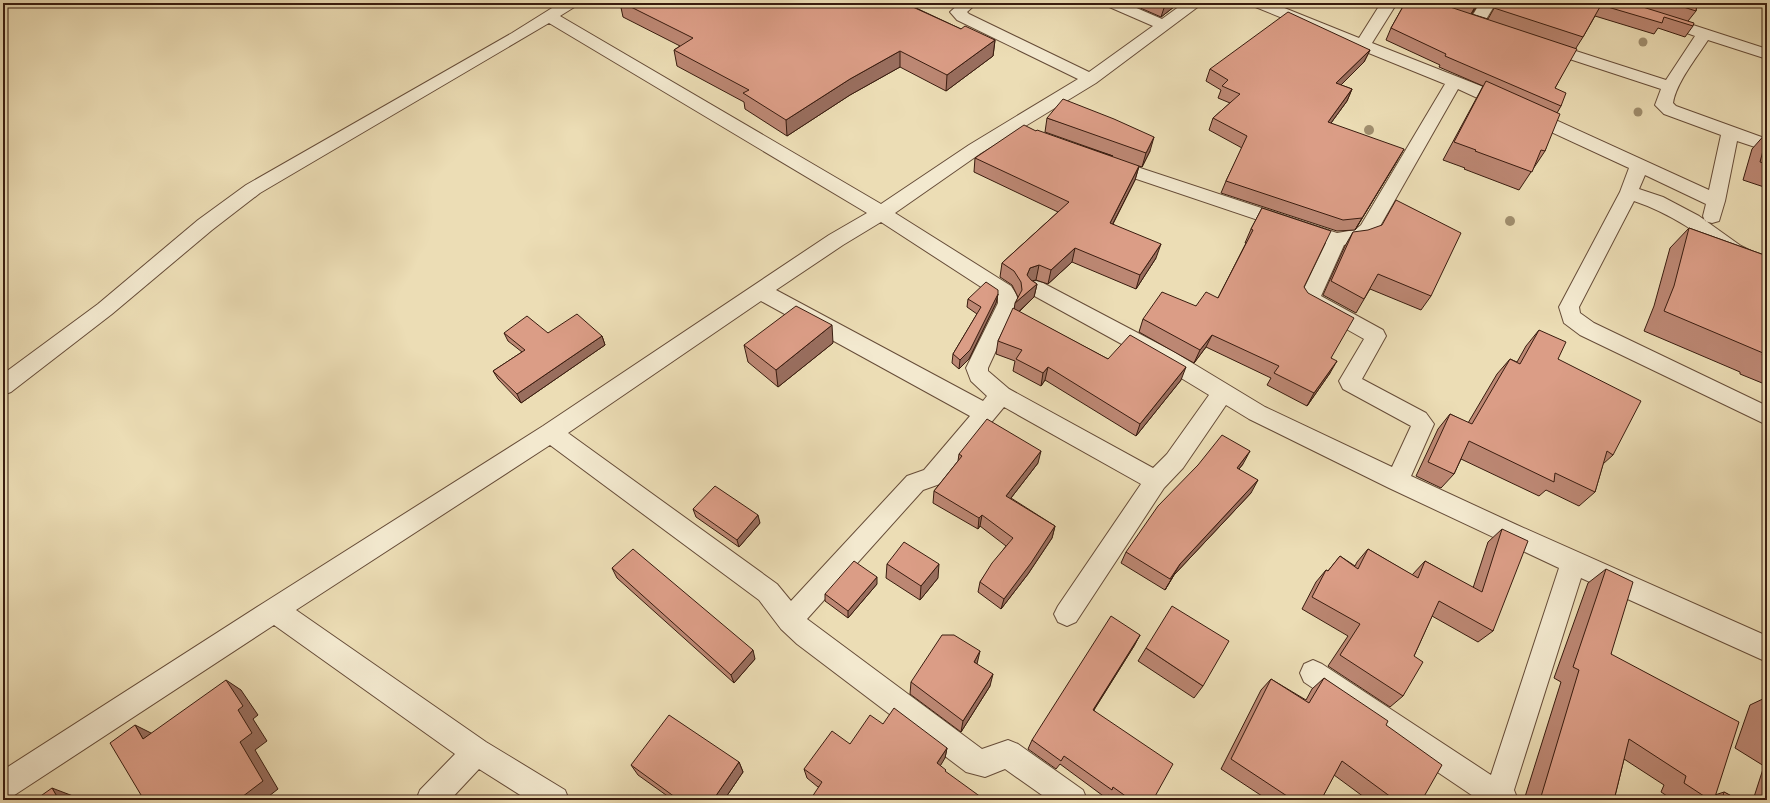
<svg xmlns="http://www.w3.org/2000/svg" width="1770" height="803" font-family="Alegreya,serif">
	<style>
		.lines { fill: none; stroke-linecap: round; stroke-linejoin: round }
		.minor-casing { stroke: #664c38; stroke-width: 2 }
		.minor { fill: #f3e9cf; fill-rule: evenodd }
		.tree { fill: #a08e6e }
		.wall { fill: #bc8773; stroke: #391c0f }
		.shaded-wall { fill: #996e5e; stroke: #391c0f }
		.building { fill: #db9d86; stroke: #391c0f }
	</style>
	<rect width="100%" height="100%" fill="#ecddb5"/>
	<filter id="stains"><feTurbulence type="fractalNoise" baseFrequency=".005" numOctaves="4"/><feColorMatrix values="0 0 0 0 .2 0 0 0 0 .09 0 0 0 0 .02 0 0 0 .5 -.17"/></filter>
	<radialGradient id="worn" r=".72"><stop offset=".6" stop-color="#630" stop-opacity="0"/><stop offset="1" stop-color="#630" stop-opacity=".3"/></radialGradient>
	<g class="lines">
		<g class="minor-casing">
			<path id="minor" d="M560,3H579L576,6L560,16L881,204L969,145L1078,79L957,20L950,12L960,3H977L967,12L969,14L1089,72L1153,26L1107,6L1104,3H1125L1162,19L1184,3H1202L1199,6L1096,83L981,153L895,213L1011,286C1015,292 1018,296 1018,303L988,368V371L1009,389L1153,468L1167,454L1209,395L1158,364L1029,293L1026,288L1029,283L1036,281L1043,283L1174,352L1265,407L1392,467L1411,426L1343,389L1339,381L1364,339L1302,304L1299,299L1326,243L1104,168L1101,164L1104,160L1110,158L1116,160L1337,233L1355,230L1361,225L1445,84L1253,6L1250,3H1272L1359,38L1381,3H1397L1372,43L1481,86L1709,190L1721,135L1664,114L1655,105L1661,89L1539,49L1537,46L1539,43L1545,41L1551,43L1666,80L1695,36L1684,32L1682,29L1684,26L1690,24L1696,26L1767,49V59L1708,40C1697,57 1676,83 1673,103L1676,106L1767,139V151L1737,141L1725,201L1719,221L1712,223L1705,221L1703,216L1706,204L1645,175L1639,189L1663,197L1699,216L1741,246L1767,259V275C1736,266 1712,243 1686,226C1670,216 1652,207 1634,201L1579,307L1580,313L1594,323L1767,406V425L1580,335L1564,323L1559,307L1620,192L1629,168L1458,89L1375,235L1368,240L1344,245L1321,296L1383,330L1386,336L1362,379L1426,413L1434,424L1411,476L1517,525L1767,636V662L1581,578L1514,790L1518,800H1479L1304,682L1300,673L1304,664L1313,660L1322,664L1491,775L1559,568L1389,488L1249,419L1226,405L1183,468L1164,488L1076,622L1067,626L1058,622L1054,614L1058,606L1141,484L1004,407L940,484L923,490L807,619L982,749L1008,740L1018,744L1083,790L1087,800H1049L1005,769L985,777L966,772L797,644L781,629L759,600L550,445L296,610L486,742L565,790L569,800H528L479,769L450,800H416L420,790L455,754L274,625L13,796L3,800V770L265,602L543,426L829,235L867,213L549,23L260,193L212,230L112,314L11,392L3,395V374L98,304L198,220L246,185L512,33ZM881,222L998,298V303L966,368L971,381L987,396L983,401L776,290L843,245ZM761,301L970,416L924,470L907,476L791,601L777,584L568,433Z
				M1480,3H1496L1482,26L1476,28L1470,26L1468,23Z"/>
		</g>
		<use href="#minor" class="minor"/>
	</g>
	<g class="tree">
		<circle cx="1643" cy="42" r="4.5"/>
		<circle cx="1638" cy="112" r="4.5"/>
		<circle cx="1369" cy="130" r="5"/>
		<circle cx="1510" cy="221" r="5"/>
	</g>
	<path class="wall" d="M620,3H921L914,7L961,29L995,40L993,56L946,91L900,67L850,95L787,136L745,109L744,102L677,66L674,50L680,46L623,17Z
		M1129,3H1179L1161,17Z
		M1405,3H1479L1472,14L1488,19L1497,3H1697L1696,11L1688,21L1693,26L1685,37L1658,28L1654,34L1595,16L1583,37L1576,48L1555,88L1561,106L1557,113L1545,151L1519,190L1464,169L1465,168L1443,160L1476,99L1483,86L1439,67L1440,65L1386,40L1391,28Z
		M1370,50L1364,62L1341,85L1352,89L1347,101L1331,123L1397,161L1355,230L1337,231L1221,193L1226,181L1242,148L1209,130L1213,118L1230,103L1218,98L1221,90L1206,81L1210,69Z
		M1047,118L1150,151L1142,167L1139,166L1135,180L1113,224L1156,258L1136,289L1072,262L1048,284L1036,280L1032,281L1037,284L1034,297L1019,312L1108,359L1181,380L1136,436L1045,380L1041,386L1013,371L1015,361L996,354L998,341L1014,309L1018,297L1012,285L1000,277L1002,263L1058,212L974,172L975,158L1036,131L1113,156L1045,132Z
		M1767,132V188L1743,180L1752,149Z
		M1262,208L1304,287L1331,358L1330,373L1307,406L1267,385L1271,378L1206,347L1194,363L1139,332L1143,319L1196,306L1218,298L1246,243H1245L1251,229Z
		M1689,228L1767,256V385L1740,374V372L1644,331L1654,306L1670,248Z
		M1353,232L1431,296L1421,310L1370,289L1356,313L1323,295L1345,246Z
		M998,294L996,303L969,359L959,369L952,363L953,354L977,314L967,307L968,299Z
		M1539,330L1558,359L1613,455L1603,464L1595,492L1579,506L1546,490L1539,496L1461,459L1454,474L1441,488L1416,476L1438,429L1450,414L1468,423L1497,374L1510,359L1517,362L1526,346Z
		M504,333H548L602,336L605,345L521,403L498,379L493,371L522,352L508,341Z
		M833,343L778,387L748,362L744,345Z
		M959,454L1038,463L1011,498L1055,526L1052,538L1028,574L1001,609L978,592L980,582L1006,546L980,526L978,529L933,503L934,491L958,461Z
		M1243,464L1239,469L1251,493L1174,575L1165,590L1121,563L1126,552Z
		M693,509L760,523L739,547L696,517Z
		M1502,529L1493,631L1478,642L1432,616L1414,656L1403,696L1390,707L1328,666L1348,636L1302,609L1316,582L1326,570L1328,571L1340,556L1355,566L1357,562L1368,549L1412,575L1425,561L1473,588L1488,542Z
		M887,564L938,578L920,600L886,578Z
		M612,568L755,659L734,683L617,578Z
		M1606,569L1611,654L1715,795L1724,792L1739,800H1673L1661,792L1664,785L1624,759L1614,800H1524L1561,682L1554,678L1588,583Z
		M877,584L848,618L825,601V594Z
		M1140,635L1134,646L1094,710L1153,800H1114L1108,795L1106,798L1060,764L1056,769L1028,749L1032,740Z
		M1146,648L1203,686L1194,698L1138,661Z
		M977,664L990,686L961,732L910,694L911,682Z
		M1324,678L1386,725L1422,800H1368L1334,775L1321,800H1268L1221,769L1261,690L1271,679L1306,700L1312,689Z
		M1767,697V800H1753L1764,766L1735,748L1750,705Z
		M883,724L947,748L945,758L818,787L807,778L804,769L850,744Z
		M739,762L743,772L724,800H673L638,775L631,765Z"/>
	<path class="shaded-wall" d="M899,3H921L898,16Z
		M1170,3H1179L1161,17L1164,8Z
		M1477,3H1479L1471,14Z
		M995,40L993,56L946,91L947,75Z
		M1370,50L1364,62L1331,95L1336,83Z
		M900,51V67L850,95L787,136L786,120L850,79Z
		M1352,89L1347,101L1323,134L1328,122Z
		M1154,137L1150,151L1142,167L1146,153Z
		M1404,149L1397,161L1355,230L1362,218Z
		M1139,166L1135,180L1106,237L1110,223Z
		M1161,244L1156,258L1136,289L1140,275Z
		M1075,248L1072,262L1048,284L1051,270Z
		M1039,265L1036,280L1028,282L1027,275L1030,268Z
		M1037,284L1034,297L1013,317L1015,303Z
		M998,294L996,303L969,359L959,369L960,360Z
		M832,325L833,343L778,387L776,370Z
		M1212,335L1206,347L1194,363L1200,350Z
		M602,336L605,345L521,403L517,394Z
		M1337,361L1330,373L1307,406L1314,393Z
		M1048,367L1045,380L1041,386L1043,373Z
		M1186,367L1181,380L1136,436L1140,424Z
		M1041,451L1038,463L1004,507L1006,496Z
		M1250,451L1243,464L1230,480L1237,468Z
		M1258,480L1251,493L1174,575L1165,590L1180,564Z
		M758,515L760,523L739,547L737,540Z
		M982,515L980,526L978,529L979,518Z
		M1055,526L1052,538L1028,574L1001,609L1004,599Z
		M939,564L938,578L920,600L921,586Z
		M877,577V584L848,618V611Z
		M1140,635L1134,646L1088,719L1093,710Z
		M753,650L755,659L734,683L731,675Z
		M980,651L977,664L974,662Z
		M993,674L990,686L961,732L963,721Z
		M226,680L241,690L258,715L253,719L267,741L255,750L278,789L264,800H238L240,742Z
		M135,725L153,734L143,739Z
		M947,748L945,758L936,773L937,763Z
		M739,762L743,772L724,800H713Z
		M52,788L73,796L76,800H59Z"/>
	<path class="building" d="M623,3H904L961,29L965,26L995,40L947,75L900,51L850,79L786,120L743,93L749,90L674,50L693,38Z
		M1153,3H1170L1164,8Z
		M1405,3H1438L1577,49L1555,88L1566,93L1561,106L1445,56L1446,54L1391,28Z
		M1497,3H1630L1694,23L1693,26L1664,17L1662,23L1601,5L1583,37L1494,8Z
		M1671,3H1697L1696,11Z
		M1288,12L1370,50L1336,83L1352,89L1328,122L1404,149L1362,218L1343,220L1226,181L1247,136L1213,118L1240,94L1222,86L1228,80L1210,69Z
		M1486,81L1560,114L1545,151L1541,150L1532,172L1475,151L1476,150L1454,142Z
		M1063,99L1114,119L1154,137L1146,153L1047,118Z
		M1024,125L1036,131L1037,130L1139,166L1110,223L1161,244L1140,275L1075,248L1051,270L1039,265L1030,268L1027,275L1031,280L1037,284L1015,303L1022,290L1021,282L1014,271L1002,263L1069,202L975,158Z
		M1767,136V164L1760,162Z
		M1396,200L1461,233L1431,296L1378,274L1364,299L1331,281L1353,232L1368,230L1382,225Z
		M1262,208L1331,231L1304,287L1308,293L1354,318L1331,358L1337,361L1314,393L1274,373L1279,366L1212,335L1200,350L1143,319L1162,292L1196,306L1206,292L1218,298L1253,230L1251,229Z
		M1689,228L1767,256V356L1762,355L1763,353L1664,311L1674,286Z
		M986,282L998,290V294L970,350L960,360L953,354L981,307L968,299Z
		M796,306L832,325L776,370L744,345Z
		M1013,308L1108,359L1130,335L1186,367L1140,424L1048,367L1043,373L1016,359L1022,350L998,341Z
		M577,314L602,336L517,394L493,371L525,350L504,333L527,316L548,333Z
		M1539,330L1566,342L1558,359L1641,401L1613,455L1607,451L1595,492L1555,473L1554,482L1469,441L1454,474L1428,462L1450,414L1472,424L1510,359L1520,364Z
		M987,419L1041,451L1006,496L1055,526L1031,563L1004,599L980,582L992,563L1013,538L982,515L979,518L934,491L962,456L959,454Z
		M1222,435L1250,451L1237,468L1258,480L1180,564L1170,579L1126,552L1158,506L1198,465Z
		M715,486L758,515L737,540L693,509Z
		M1502,529L1528,541L1493,631L1439,601L1414,656L1423,662L1403,696L1340,655L1360,624L1312,597L1326,570L1328,571L1340,556L1358,569L1368,549L1418,578L1425,561L1482,592Z
		M904,542L939,564L921,586L887,564Z
		M633,549L753,650L731,675L612,568Z
		M854,561L877,577L848,611L825,594Z
		M1606,569L1633,582L1611,654L1739,722L1714,800H1710L1684,783L1686,776L1629,739L1614,800H1540L1579,670L1573,667Z
		M1172,606L1229,641L1203,686L1146,648Z
		M1111,616L1140,635L1093,710L1173,764L1153,800H1131L1113,787L1112,790L1064,756L1061,761L1032,740Z
		M942,635H954L980,651L974,662L993,674L963,721L911,682Z
		M1324,678L1388,721L1386,725L1442,765L1422,800H1395L1342,761L1321,800H1293L1231,759L1271,679L1309,703Z
		M226,680L243,706L238,710L252,733L240,742L263,781L238,800H144L110,743L135,725L143,739Z
		M894,708L947,748L937,763L946,770L945,771L985,800H810L822,782L804,769L832,731L850,744L870,715L883,724Z
		M669,715L739,762L713,800H679L631,765Z
		M52,788L59,800H35Z
		M1724,792L1739,800H1722Z"/>
	<rect width="1770" height="803" fill="none" stroke="#ecddb5" stroke-width="16"/>
	<rect x="4" y="4" width="1762" height="795" fill="none" stroke="#391c0f" stroke-width="2"/>
	<rect x="8" y="8" width="1754" height="787" fill="none" stroke="#391c0f"/>
	<rect width="100%" height="100%" filter="url(#stains)"/>
	<rect width="100%" height="100%" fill="url(#worn)"/>
</svg>
